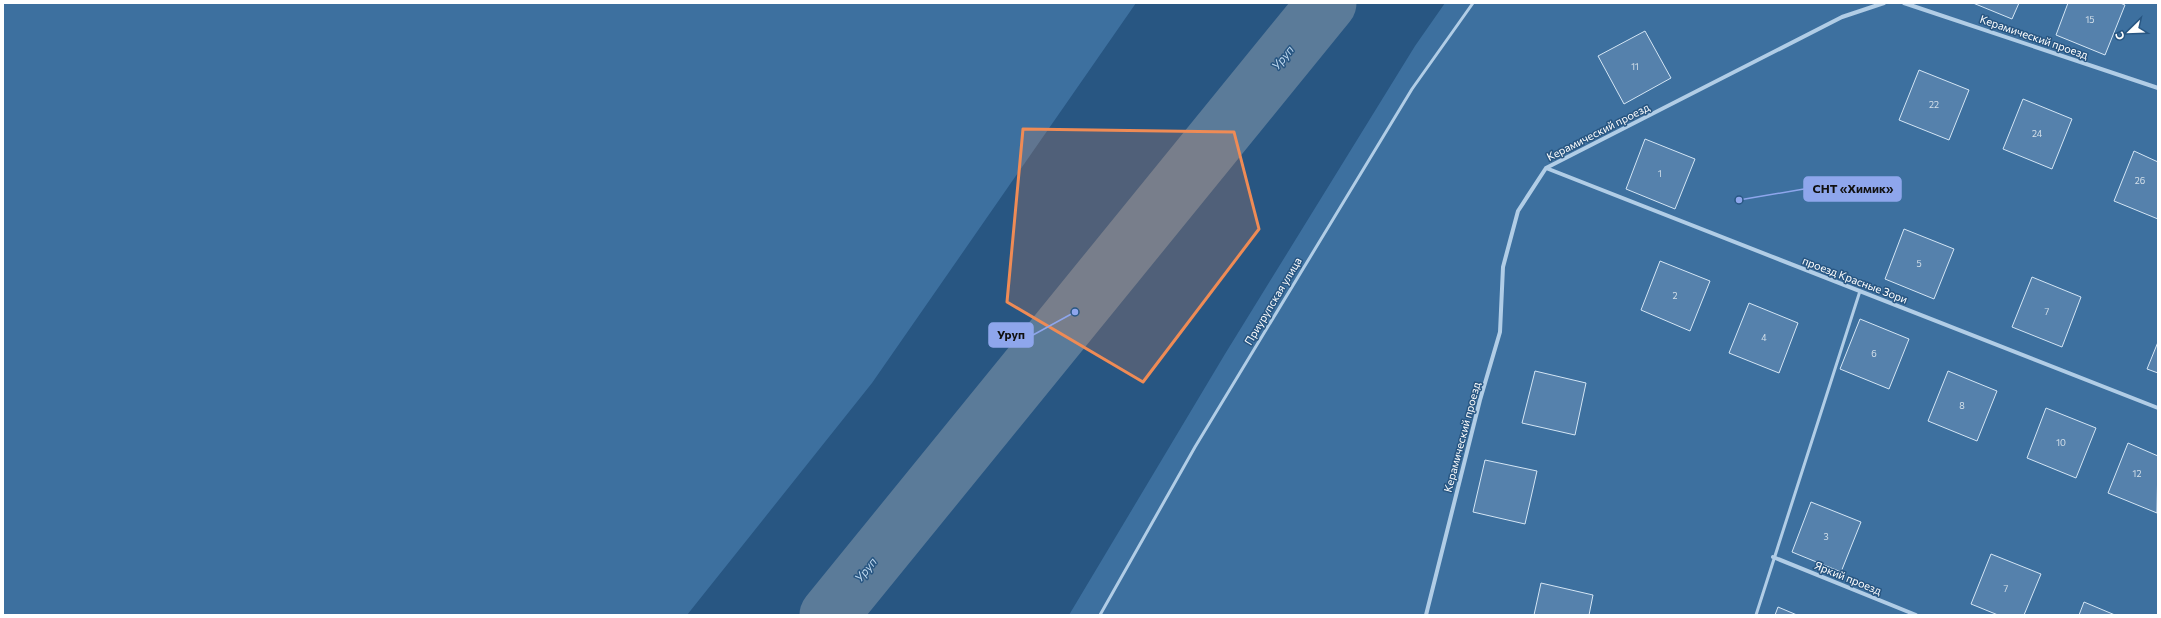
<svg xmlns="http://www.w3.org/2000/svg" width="2161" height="618" font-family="Commissioner,sans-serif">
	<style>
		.green { fill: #3d709f }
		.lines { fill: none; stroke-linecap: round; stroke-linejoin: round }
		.river { stroke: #5b7b99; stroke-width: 59 }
		.building { fill: #5581ac; stroke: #d4e6f5 }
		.service { stroke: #b1cde6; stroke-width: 3 }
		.minor { stroke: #b1cde6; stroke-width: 4 }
		.marked { fill: #ef8b55; fill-opacity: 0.2; stroke: #ef8b55; stroke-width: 3; stroke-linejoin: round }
		.labels { text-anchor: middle; stroke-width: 3; stroke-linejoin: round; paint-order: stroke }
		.number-label { font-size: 9px; fill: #d4e0ea }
		.street-label { font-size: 11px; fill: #fff; stroke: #285682 }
		.water-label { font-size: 12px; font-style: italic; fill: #bdd7ee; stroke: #285682 }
		.leader { fill: none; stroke: #8ea6ec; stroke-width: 1.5 }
		.callout-dot { fill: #8ea6ec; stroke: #285682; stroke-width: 1.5 }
		.callout { fill: #8ea6ec; stroke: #8ea6ec; stroke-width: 1.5 }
		.callout-label { font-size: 12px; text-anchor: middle; font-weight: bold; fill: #111 }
	</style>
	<rect width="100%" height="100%" fill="#285682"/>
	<path class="green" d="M3,3H1136L872,383L687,615H3Z
		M1445,3H2158V615H1069L1225,354L1415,46Z"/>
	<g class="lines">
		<path class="river" d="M829,615L1327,3"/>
	</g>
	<path class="building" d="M1973,3H2019L2012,19Z
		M2068,3H2120L2125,5L2105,55L2056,35Z
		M1645,31L1671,78L1624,104L1598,56Z
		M1919,70L1969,90L1949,140L1899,120Z
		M2023,99L2072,119L2052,169L2003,149Z
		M1645,139L1695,159L1675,209L1626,189Z
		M2134,151L2158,162V219L2114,201Z
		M1904,229L1954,249L1934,299L1885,279Z
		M1660,261L1710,281L1690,331L1641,310Z
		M2032,277L2081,297L2062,347L2012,327Z
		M1749,303L1798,323L1779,373L1729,353Z
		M1860,319L1909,339L1889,389L1840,369Z
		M2158,342V373L2147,369Z
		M1535,371L1586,383L1575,435L1522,423Z
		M1948,371L1997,391L1977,441L1928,421Z
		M2046,408L2096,428L2076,478L2027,458Z
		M2128,443L2158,456L2157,513L2108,493Z
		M1485,460L1537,471L1525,524L1473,512Z
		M1811,502L1861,522L1841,572L1792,552Z
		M1991,554L2041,574L2024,615H1998L1971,604Z
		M1541,583L1593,595L1589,615H1534Z
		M2084,602L2115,615H2079Z
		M1778,607L1797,615H1775Z"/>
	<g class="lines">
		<path class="service" d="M1100,615L1195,447L1412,89L1473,3
			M1756,615L1860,291"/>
		<path class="minor" d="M1904,3L2158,88
			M1546,168L2158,408
			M1773,557L1916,615
			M1426,615L1480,400L1500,332L1503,267L1518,211L1546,168L1842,17L1884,3"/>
	</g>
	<path class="marked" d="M1023,129L1234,132L1259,229L1143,382L1007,302Z"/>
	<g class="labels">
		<g class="number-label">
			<text x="2090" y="23">15</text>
			<text x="1635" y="70">11</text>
			<text x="1934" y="108">22</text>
			<text x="2037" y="137">24</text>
			<text x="1660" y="177">1</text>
			<text x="2140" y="184">26</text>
			<text x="1919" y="267">5</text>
			<text x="1675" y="299">2</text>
			<text x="2047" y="315">7</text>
			<text x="1764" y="341">4</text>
			<text x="1874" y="357">6</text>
			<text x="1962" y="409">8</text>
			<text x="2061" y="446">10</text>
			<text x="2137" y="477">12</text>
			<text x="1826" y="540">3</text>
			<text x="2006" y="592">7</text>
		</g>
		<g class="street-label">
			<text transform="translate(2034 37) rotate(19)" y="4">Керамический проезд</text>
			<text transform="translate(1598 132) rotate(-27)" y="4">Керамический проезд</text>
			<text transform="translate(1855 280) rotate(21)" y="4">проезд Красные Зори</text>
			<text transform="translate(1273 301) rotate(-59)" y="4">Приурупская улица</text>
			<text transform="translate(1462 437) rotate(-75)" y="4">Керамический проезд</text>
			<text transform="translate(1848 578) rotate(22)" y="4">Яркий проезд</text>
		</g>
		<g class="water-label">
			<text transform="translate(1283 58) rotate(-51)" y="4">Уруп</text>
			<text transform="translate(866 570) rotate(-51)" y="4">Уруп</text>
		</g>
	</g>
	<path class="leader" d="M1739 200L1804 189M1075 312L1033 335"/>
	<g class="callout-dot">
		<circle cx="1739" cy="200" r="4"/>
		<circle cx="1075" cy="312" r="4"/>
	</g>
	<g class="callout">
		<rect x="1804" y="177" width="97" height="24" rx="4"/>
		<rect x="989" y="323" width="44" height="24" rx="4"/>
	</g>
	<g class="callout-label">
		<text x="1853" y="193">СНТ «Химик»</text>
		<text x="1011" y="339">Уруп</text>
	</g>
	<rect width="2161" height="618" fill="none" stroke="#ffffff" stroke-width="8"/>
	<g transform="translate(2129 32) rotate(247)" stroke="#285682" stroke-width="3" paint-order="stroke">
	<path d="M0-3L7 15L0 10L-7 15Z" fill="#ffffff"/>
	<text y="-6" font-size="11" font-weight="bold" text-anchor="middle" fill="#ffffff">С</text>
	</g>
</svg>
